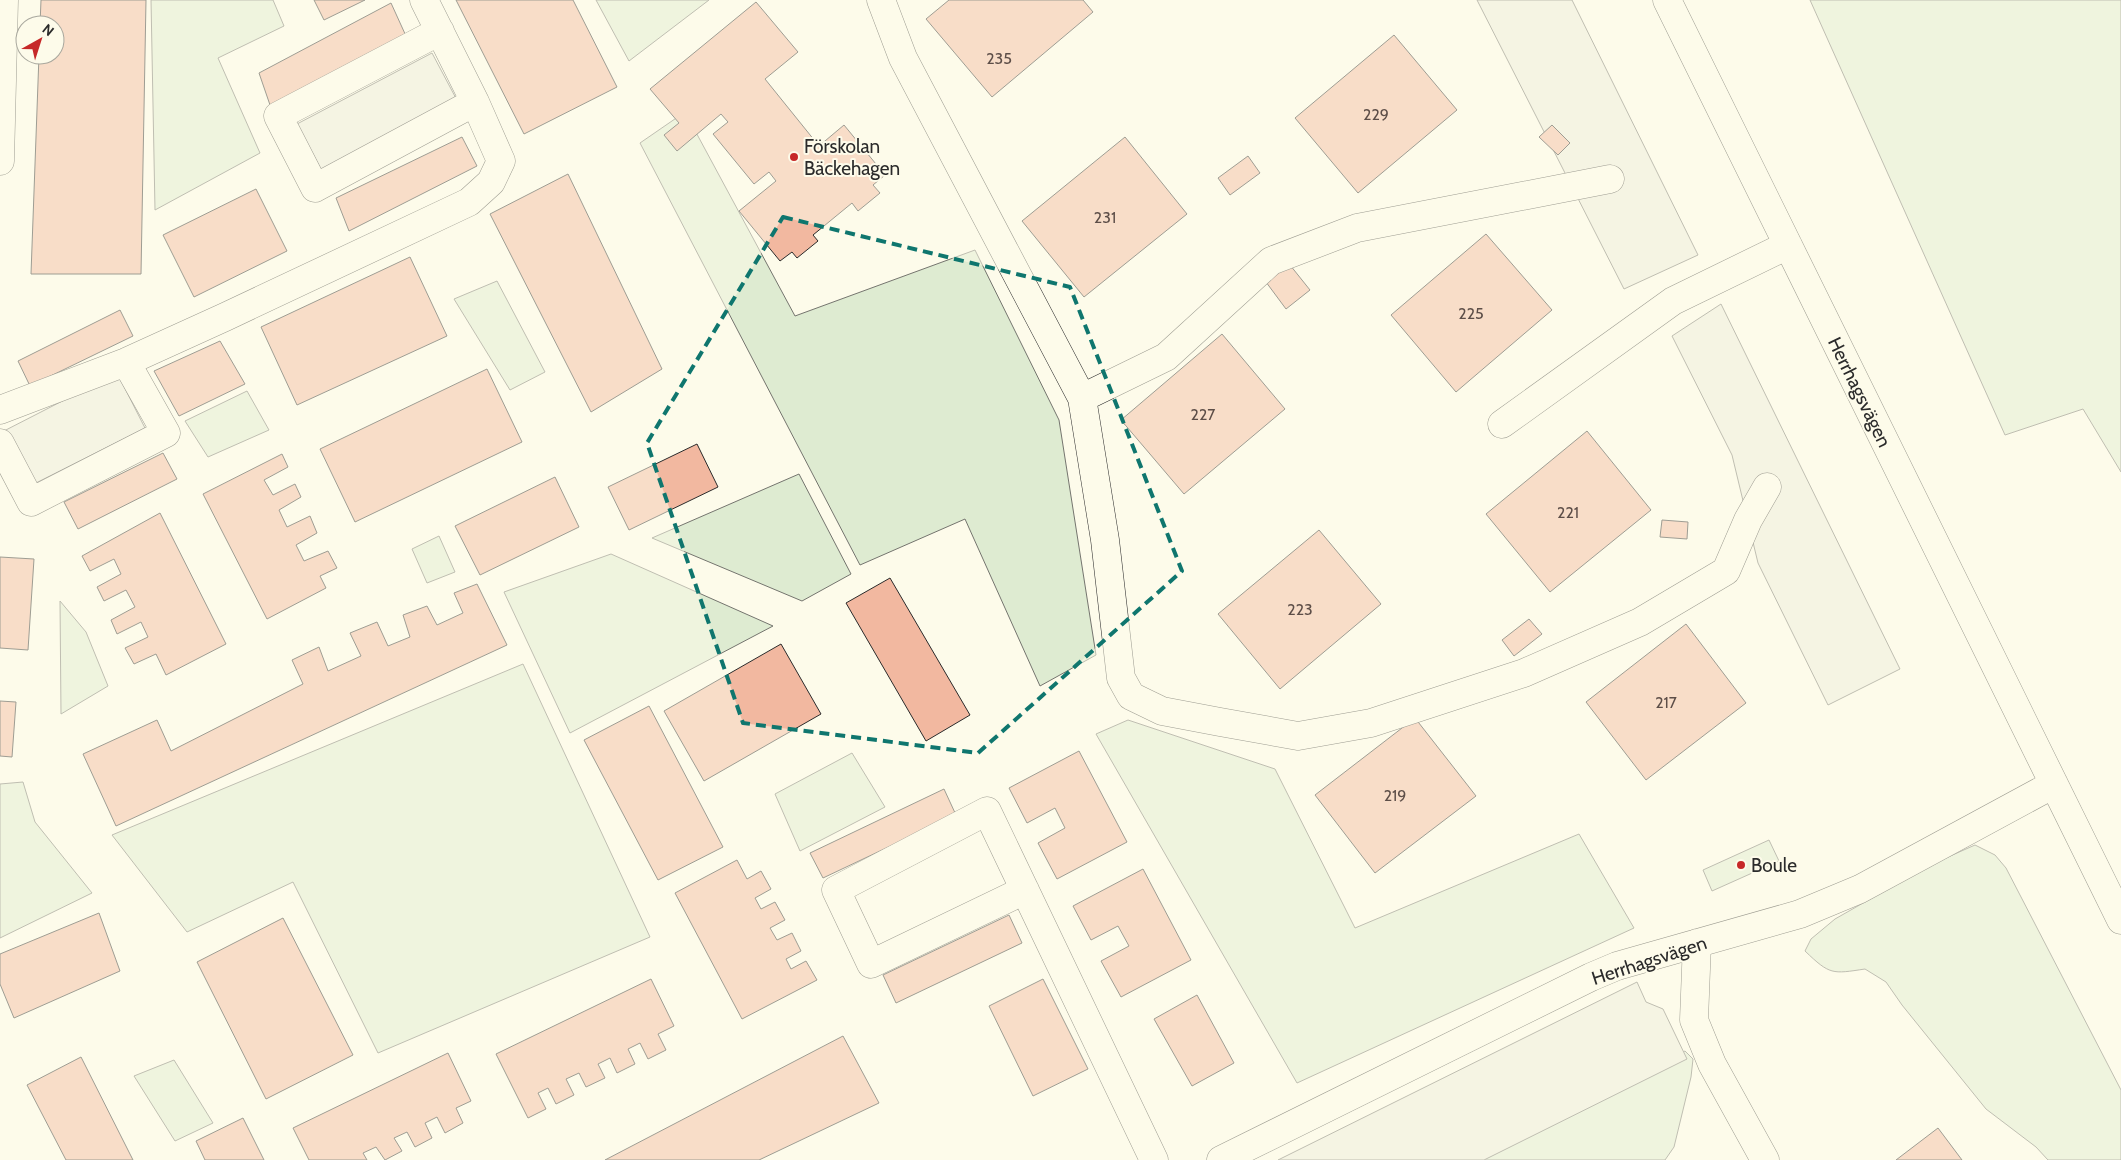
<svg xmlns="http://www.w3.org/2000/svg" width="2121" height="1160" font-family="Cabin,sans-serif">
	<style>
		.green { fill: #deebd1; stroke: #74746e }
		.parking { fill: #eceadb; stroke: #74746e }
		.building { fill: #f2b8a0; stroke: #2b2b2b }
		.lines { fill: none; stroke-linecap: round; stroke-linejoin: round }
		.minor-casing { stroke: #2b2b2b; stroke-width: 29 }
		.minor { stroke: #fdfbea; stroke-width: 28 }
		.marked { fill: none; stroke: #0f766e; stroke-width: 4; stroke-dasharray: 10 6; stroke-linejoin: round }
		.poi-dot { fill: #c62828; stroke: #fdfbea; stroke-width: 2 }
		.labels { text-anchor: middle; stroke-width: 4; stroke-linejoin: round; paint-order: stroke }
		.number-label { font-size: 16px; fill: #5d4e48 }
		.poi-label { font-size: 19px; fill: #2b2b2b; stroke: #fdfbea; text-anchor: start }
		.street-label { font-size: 19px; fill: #2b2b2b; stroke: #fdfbea }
	</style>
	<rect width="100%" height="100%" fill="#fdfbea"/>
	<path class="green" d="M151,0H273L284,26L218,58L260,153L155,210Z
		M596,0H709L629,61Z
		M1810,0H2121V472L2083,409L2005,435Z
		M685,112L795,316L975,250L1059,420L1096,655L1040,686L965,519L860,565L640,143Z
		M497,281L545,372L510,390L454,299Z
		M247,391L269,430L208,457L185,421Z
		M799,474L851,574L802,601L652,538Z
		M439,536L455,572L427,583L412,549Z
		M611,554L773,626L570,733L504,592Z
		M60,601L86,632L108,686L61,714Z
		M523,664L650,937L378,1053L293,882L187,932L112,835Z
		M1128,720L1275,769L1355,928L1579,834L1634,928L1297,1083L1096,734Z
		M852,753L885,807L800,851L775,794Z
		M23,782L35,822L92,893L0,938V784Z
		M1769,840L1779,861L1712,891L1703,870Z
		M1975,845L1995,855L2006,868L2121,1090V1160H2048L2036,1147L1986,1109L1902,1005L1886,982L1865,969C1832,974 1830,975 1805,951L1811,939L1835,919L1930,865Z
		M1685,1051L1693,1059L1691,1077L1674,1147L1665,1160H1459Z
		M174,1060L213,1123L175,1141L134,1076Z"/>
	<path class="parking" d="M1477,0H1572L1698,255L1624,289Z
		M432,53L459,104L324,175L297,124Z
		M1721,304L1900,669L1828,705L1758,563L1732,455L1672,336Z
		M117,373L145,428L28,487L0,433Z
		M1637,982L1646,1002L1663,1009L1687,1059L1484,1160H1278Z"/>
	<path class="building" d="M41,0H146L141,274H31L39,55H55V25H40Z
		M314,0H365L324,20Z
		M456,0H573L617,87L524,134Z
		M949,0H1083L1093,12L992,97L926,19Z
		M756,2L798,52L765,79L819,146L844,125L885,175L873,185L880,193L858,211L852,203L813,235L818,241L797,258L792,252L780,261L739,211L776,181L769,172L754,184L713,134L728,122L721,114L677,151L664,135L679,123L650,89Z
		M391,3L406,36L270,105L259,73Z
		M1394,35L1457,110L1358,193L1295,118Z
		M1552,125L1570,143L1558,155L1539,137Z
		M462,137L477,166L349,231L336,198Z
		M1125,137L1187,214L1084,297L1022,221Z
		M1248,156L1260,173L1230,195L1218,178Z
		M568,174L662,369L591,412L490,214Z
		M256,189L287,251L194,297L163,235Z
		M1486,234L1552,310L1456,392L1391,315Z
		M410,257L447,336L297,405L261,327Z
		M1286,260L1310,290L1286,309L1263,278Z
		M120,310L133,336L30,386L18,361Z
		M1222,334L1285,409L1184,494L1121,420Z
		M220,341L245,384L179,416L154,371Z
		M487,369L522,442L355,522L320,449Z
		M1587,431L1651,510L1550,592L1486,514Z
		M697,444L718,487L629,530L608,487Z
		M163,453L177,479L78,529L64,502Z
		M282,454L288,467L264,480L273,495L295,484L301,497L279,510L287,527L310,516L317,533L296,545L304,561L328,551L337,568L320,576L326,588L267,619L203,494Z
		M555,477L579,527L480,575L455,526Z
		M160,513L226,644L166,675L156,654L134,664L125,648L148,637L141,622L117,634L111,620L135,607L126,590L104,601L97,587L121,574L114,559L90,571L82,556Z
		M1662,520L1688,522L1687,539L1660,537Z
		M1319,530L1381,604L1280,689L1218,614Z
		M0,557L34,559L28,650L0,648Z
		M890,578L970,715L926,741L846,603Z
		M477,584L507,645L116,826L83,754L157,720L171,751L303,684L292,660L319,647L328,671L361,656L350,633L377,622L388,646L410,637L403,615L427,606L437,625L463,613L454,593Z
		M1529,619L1542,634L1514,656L1502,640Z
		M1686,624L1746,703L1646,780L1586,702Z
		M781,644L821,714L704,781L664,711Z
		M0,701L16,702L12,757L0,756Z
		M649,706L723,847L658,880L584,740Z
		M1415,718L1476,796L1375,873L1315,795Z
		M1079,751L1127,842L1057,879L1038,843L1065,828L1055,808L1027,823L1009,788Z
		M944,789L956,815L823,878L810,853Z
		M737,860L747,879L761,871L771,889L755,898L761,909L775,902L785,920L770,928L777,940L792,933L801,951L786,959L791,969L806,961L817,980L742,1019L675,893Z
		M1143,869L1191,960L1121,997L1101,961L1129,946L1118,926L1091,940L1073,906Z
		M99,913L120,971L14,1018L0,984V954Z
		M1009,915L1022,943L896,1003L883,975Z
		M283,918L353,1055L266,1099L197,962Z
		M651,979L674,1026L658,1034L666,1050L648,1059L640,1043L628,1049L635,1064L617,1073L610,1058L598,1064L605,1078L586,1087L579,1073L566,1079L574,1095L556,1104L548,1088L538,1093L546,1109L528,1118L496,1054Z
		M1043,979L1088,1069L1033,1096L989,1006Z
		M1197,995L1234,1063L1192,1086L1154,1019Z
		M843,1036L879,1103L759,1160H605Z
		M448,1053L471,1101L456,1108L463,1123L445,1133L437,1117L425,1123L432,1138L415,1147L407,1132L394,1138L402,1151L385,1160L376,1147L363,1153L367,1160H309L293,1128Z
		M81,1057L133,1160H66L27,1085Z
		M243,1118L264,1160H205L196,1141Z
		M1938,1128L1962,1160H1896Z"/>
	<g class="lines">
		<g class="minor-casing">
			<path id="minor" d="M881,0L903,58L1082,398L1105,540L1121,678L1131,696L1162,711L1220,722L1298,736L1371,723L1524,673L1640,622L1726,571L1748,520L1767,487
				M1667,0L2121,920
				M440,31L278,116L315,188L475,102
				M0,161L4,0
				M1082,398L1166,357L1271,261L1357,228L1610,179
				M0,410L126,362L225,317L469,202L491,182L501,161L475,102L424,0
				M1502,424L1673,301L1788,245
				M0,443L31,502L166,433L126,362
				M1025,890L871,964L836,890L987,811L1154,1160
				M1697,943L1694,1020L1712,1064L1765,1160
				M1221,1160L1591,977L1617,966L1800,914L1860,889L2054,784"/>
		</g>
		<use href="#minor" class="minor"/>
	</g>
	<path d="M0 0H2121V1160H0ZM783,217L1070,287L1182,571L978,753L743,723L647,443Z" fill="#fdfbea" fill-opacity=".55" fill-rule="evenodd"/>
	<path class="marked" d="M783,217L1070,287L1182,571L978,753L743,723L647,443Z"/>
	<g class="poi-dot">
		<circle cx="794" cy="157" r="5"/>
		<circle cx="1741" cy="865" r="5"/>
	</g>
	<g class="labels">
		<g class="number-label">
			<text x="999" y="64">235</text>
			<text x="1376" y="120">229</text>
			<text x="1105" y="223">231</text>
			<text x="1471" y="319">225</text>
			<text x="1203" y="420">227</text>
			<text x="1568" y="518">221</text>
			<text x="1300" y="615">223</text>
			<text x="1666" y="708">217</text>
			<text x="1395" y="801">219</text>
		</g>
		<g class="poi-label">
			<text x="804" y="153">Förskolan<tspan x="804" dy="22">Bäckehagen</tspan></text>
			<text x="1751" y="872">Boule</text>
		</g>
		<g class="street-label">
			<text transform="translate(1860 392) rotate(64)" y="7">Herrhagsvägen</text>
			<text transform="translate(1649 960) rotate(-18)" y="7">Herrhagsvägen</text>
		</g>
	</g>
	<g transform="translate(40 40) rotate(39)"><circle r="24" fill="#fdfbea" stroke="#a9a89e"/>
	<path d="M0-4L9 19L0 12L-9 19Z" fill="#c62828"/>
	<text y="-8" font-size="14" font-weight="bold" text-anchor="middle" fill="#2b2b2b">N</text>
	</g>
</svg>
